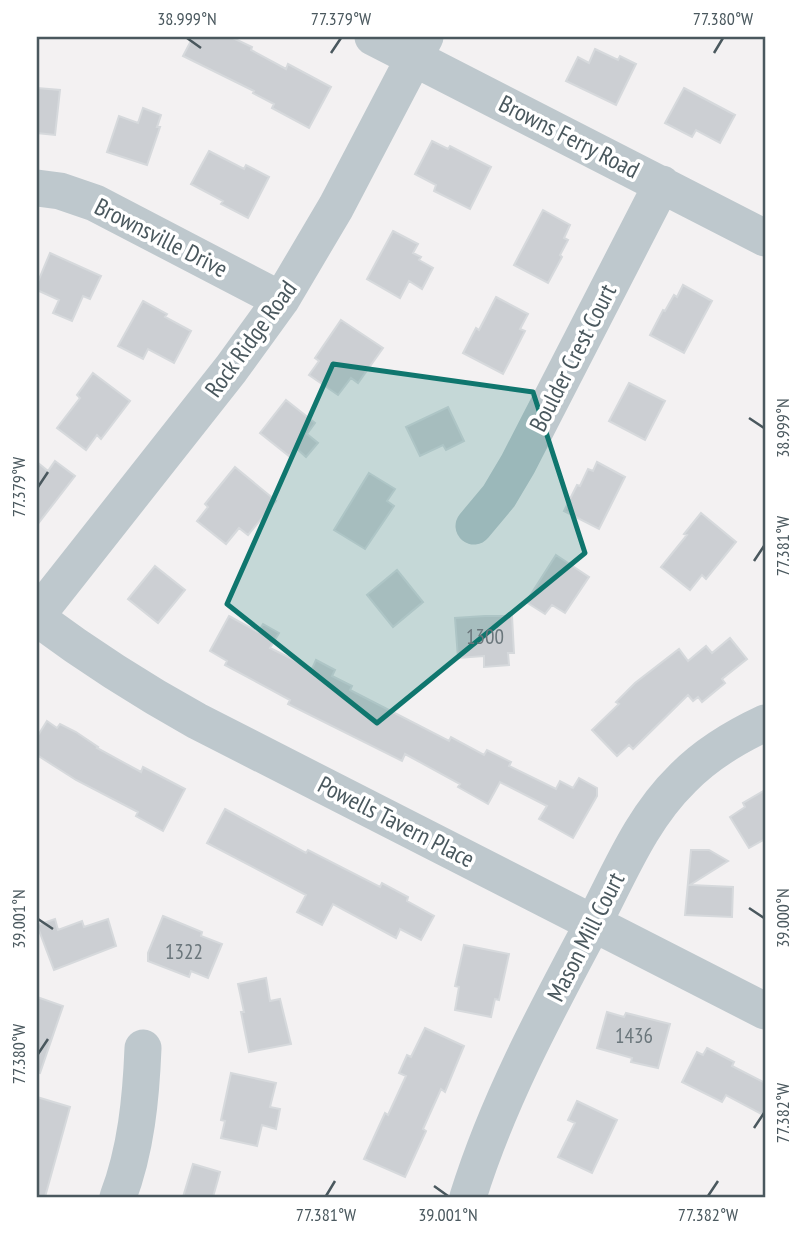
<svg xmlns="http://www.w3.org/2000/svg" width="802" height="1234" font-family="'PT Sans Narrow',sans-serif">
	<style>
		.building { fill: #cccfd3; stroke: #d6d9dc; stroke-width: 2 }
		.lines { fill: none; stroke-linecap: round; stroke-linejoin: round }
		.minor { stroke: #bec8cd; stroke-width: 37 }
		.marked { fill: #0f766e; fill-opacity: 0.2; stroke: #0f766e; stroke-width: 5; stroke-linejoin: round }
		.ticks { fill: none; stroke: #4a585e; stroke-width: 2.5 }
		.labels { text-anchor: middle; stroke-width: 7; stroke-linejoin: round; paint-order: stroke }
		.number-label { font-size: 21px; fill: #6a767b }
		.street-label { font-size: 24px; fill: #4a585e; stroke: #fff }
		.neatline { fill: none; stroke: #4a585e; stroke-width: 2.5 }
		.ticks-label { font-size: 18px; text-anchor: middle; fill: #4a585e }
	</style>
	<rect width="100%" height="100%" fill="#f3f1f2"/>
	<path class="building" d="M193,37H231L252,47L251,50L286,69L288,64L331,87L309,128L272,108L274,104L253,93L254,91L183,56Z
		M595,49L618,60L620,56L636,64L616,105L566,81L578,57L589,63Z
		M37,88L60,90L55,135L37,133Z
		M684,88L735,115L720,143L696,130L692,137L665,123Z
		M143,108L161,115L157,127H160L147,165L107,152L119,116L138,123Z
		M432,141L448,149L450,146L491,167L470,209L434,191L436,185L415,174Z
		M209,151L244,169L246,165L269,177L248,218L221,204L223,201L191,184Z
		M543,210L570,225L564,238L568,240L560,255L562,257L548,283L514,265Z
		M393,231L418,244L413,253L421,257L419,260L433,268L422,289L409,281L400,298L367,279Z
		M50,253L101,276L90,299L83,296L72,321L53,313L59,300L37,290V284Z
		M683,285L712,301L684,353L650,335L663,310L665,311L674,295L677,297Z
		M496,297L528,314L520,329L525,331L503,374L463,353L476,328L479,330Z
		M143,301L167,314L165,317L191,331L174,363L148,349L143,359L118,346Z
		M341,320L383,348L358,383L351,378L338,395L309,375L319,361L315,358Z
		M93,373L130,401L101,439L97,435L86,450L57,428L80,398L77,395Z
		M629,383L665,401L645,440L609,421Z
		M286,400L315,423L307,434L318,443L306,457L296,448L289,456L260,433Z
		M448,407L464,441L446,450L443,445L420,456L406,427Z
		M55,461L75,476L37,525V462L48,471Z
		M597,462L625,477L599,529L564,511L577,485L580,486L588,469L593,471Z
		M235,467L276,501L248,535L239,528L226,544L197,521L208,507L205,504Z
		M369,473L395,489L387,501L394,506L365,549L334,530Z
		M701,513L736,542L706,579L702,575L690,590L661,567L687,535L684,534Z
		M556,555L589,577L565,613L552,605L545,614L526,602Z
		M155,566L185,590L158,623L128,599Z
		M397,570L423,602L393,627L367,595Z
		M229,616L258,632L263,624L279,633L270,648L312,669L316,660L335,670L332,676L352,686L350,690L449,741L451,737L484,755L487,750L511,762L509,766L556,789L560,781L573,788L579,778L597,788V796L573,838L539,819L547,806L500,782L488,804L458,787L460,784L405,754L402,761L288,704L290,700L225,665L227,661L210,651Z
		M485,616H512L514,653H508L509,665L484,667V656L458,658L455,618Z
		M730,638L747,659L722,679L725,683L702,702L698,697L693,701L688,695L633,749L629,745L617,756L592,730L619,704L616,702L635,683L679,649L688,661L706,646L712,653Z
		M47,721L57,728L60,724L76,732L98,747L97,748L141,772L143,767L185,789L163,831L136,816L138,812L76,780L37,755V737Z
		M765,790V839L749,848L730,817L745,807L743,803Z
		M225,809L306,853L308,850L380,887L382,883L408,897L407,901L434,916L421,940L400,929L396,938L333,904L322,925L297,912L306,895L207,843Z
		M691,850H709L728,861L690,885L733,887L732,917L685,915Z
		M163,916L202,932L201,936L222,944L208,978L191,971L189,977L148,961V953Z
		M55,919L58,930L82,921L84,927L108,919L116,946L54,970L37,925Z
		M464,945L509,954L499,1000L495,999L491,1017L455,1010L459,987L455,986Z
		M266,978L270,1001L280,999L291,1044L249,1052L241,1012H244L238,984Z
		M37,997L63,1006L40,1073L37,1072Z
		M607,1012L624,1017L626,1013L670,1024L658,1068L631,1062L632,1058L597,1048Z
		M425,1028L464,1046L445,1092L441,1089L423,1129L426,1131L405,1177L364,1159L385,1113L388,1115L406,1076L399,1073L407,1055L411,1057Z
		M707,1048L734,1062L732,1066L765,1083V1116L726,1095L722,1102L682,1082L697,1052L703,1055Z
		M231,1073L276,1083L270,1107L280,1109L276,1129L262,1125L257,1146L221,1138L225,1121L221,1120Z
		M37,1097L70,1107L45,1197H37Z
		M577,1101L617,1120L592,1173L558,1157L575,1123L568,1120Z
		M193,1164L220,1172L213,1197H183Z"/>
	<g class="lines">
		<path class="minor" d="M373,37L765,238
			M37,188L60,191L95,203L281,300
			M474,526L499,496L518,464L662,184
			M37,615L231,369L281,300L336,207L425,37
			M37,618C88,656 141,690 197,721L765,1011
			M118,1197C136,1150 141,1098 143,1048
			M468,1197C498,1100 548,1008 596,918C621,870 642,818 682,779C705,755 735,737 765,723"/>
	</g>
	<path class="marked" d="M333,364L533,392L585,553L377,723L227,604Z"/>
	<path class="ticks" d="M187,38L201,48M331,53L341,38M714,53L723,38M749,418L764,428M38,487L48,472M754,561L764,546M749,908L764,918M38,919L53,929M38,1054L48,1039M754,1128L764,1113M434,1186L448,1196M326,1196L335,1181M708,1196L718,1181"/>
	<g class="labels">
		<g class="number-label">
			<text x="485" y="644">1300</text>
			<text x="184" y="959">1322</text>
			<text x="634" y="1043">1436</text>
		</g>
		<g class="street-label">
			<text transform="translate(569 137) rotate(27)" y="8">Browns Ferry Road</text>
			<text transform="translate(161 238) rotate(27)" y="8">Brownsville Drive</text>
			<text transform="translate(251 339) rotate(-54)" y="8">Rock Ridge Road</text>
			<text transform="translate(573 358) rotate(-63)" y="8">Boulder Crest Court</text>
			<text transform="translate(396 822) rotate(27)" y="8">Powells Tavern Place</text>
			<text transform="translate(586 937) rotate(-63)" y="8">Mason Mill Court</text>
		</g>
	</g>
	<rect width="802" height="1234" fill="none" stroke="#ffffff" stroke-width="77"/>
	<rect x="38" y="38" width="726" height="1158" class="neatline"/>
	<g class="ticks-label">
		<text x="187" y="25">38.999°N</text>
		<text x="341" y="25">77.379°W</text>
		<text x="723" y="25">77.380°W</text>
		<text transform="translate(783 428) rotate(-90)" y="6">38.999°N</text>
		<text transform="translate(19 487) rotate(-90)" y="6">77.379°W</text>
		<text transform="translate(783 546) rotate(-90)" y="6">77.381°W</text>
		<text transform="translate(783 918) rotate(-90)" y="6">39.000°N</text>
		<text transform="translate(19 919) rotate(-90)" y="6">39.001°N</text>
		<text transform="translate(19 1054) rotate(-90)" y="6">77.380°W</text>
		<text transform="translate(783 1113) rotate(-90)" y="6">77.382°W</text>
		<text x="326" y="1221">77.381°W</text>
		<text x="448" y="1221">39.001°N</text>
		<text x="708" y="1221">77.382°W</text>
	</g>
</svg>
